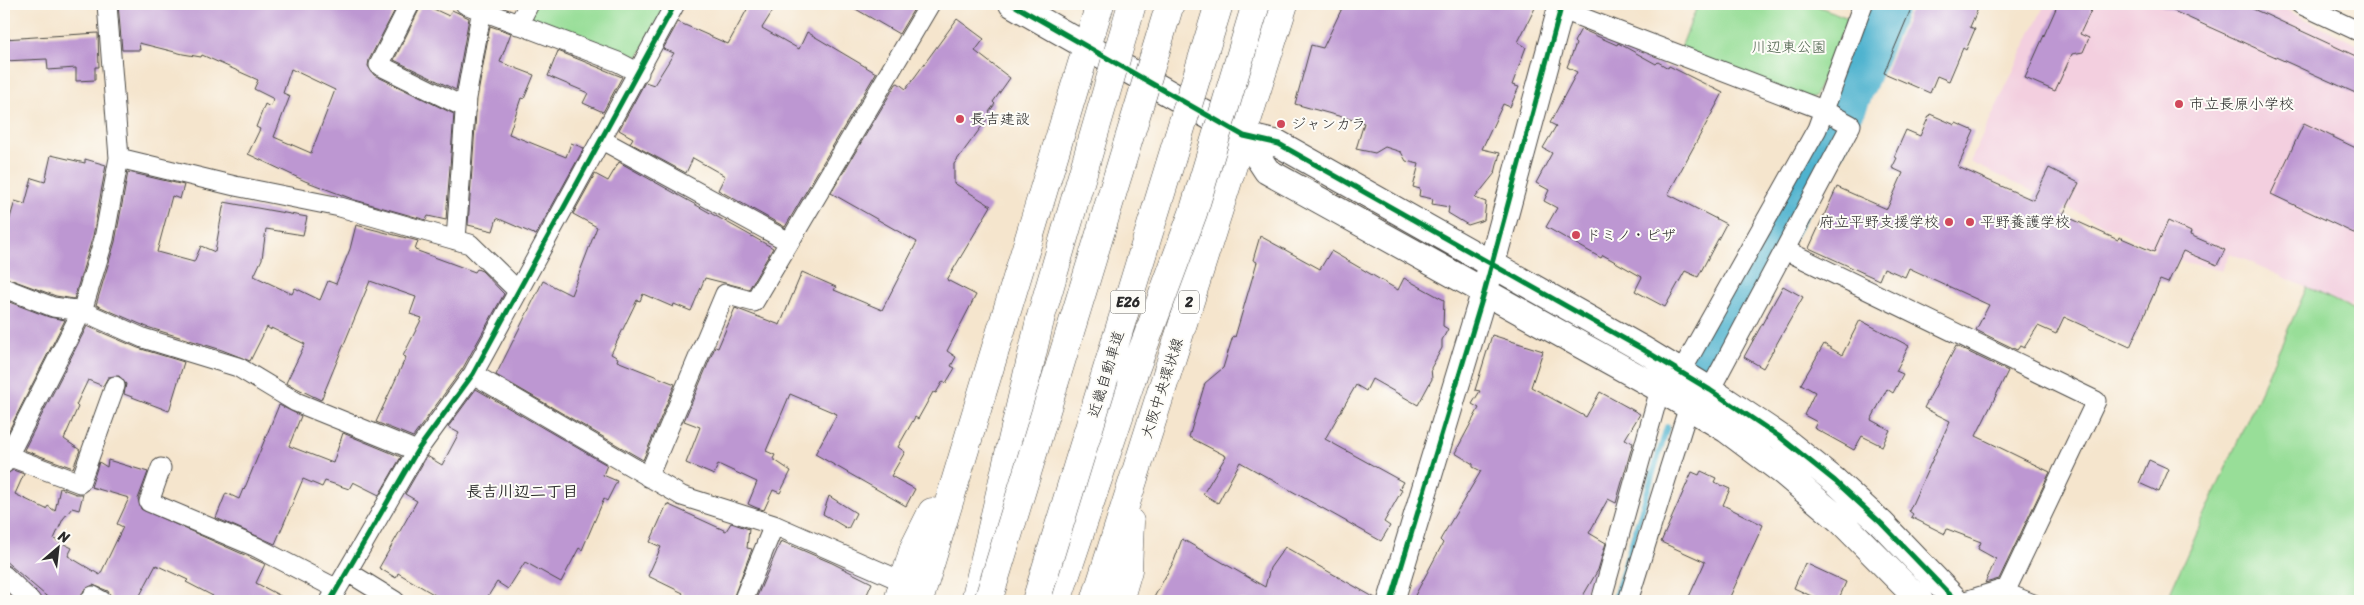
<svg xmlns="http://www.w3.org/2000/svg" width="2364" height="605" font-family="Sriracha,'Klee One',sans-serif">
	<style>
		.built { fill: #f3cfdf }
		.green { fill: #98de98; stroke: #628462 }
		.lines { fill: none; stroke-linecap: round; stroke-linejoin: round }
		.stream { stroke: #50b3cf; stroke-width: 6 }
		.river { stroke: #50b3cf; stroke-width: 39 }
		.building { fill: #bd97d2; fill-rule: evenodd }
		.lane-casing { stroke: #494743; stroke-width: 11 }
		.street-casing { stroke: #494743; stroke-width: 21 }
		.secondary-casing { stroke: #494743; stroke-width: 28 }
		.primary-casing { stroke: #494743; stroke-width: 29 }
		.highway-casing { stroke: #494743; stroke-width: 29 }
		.lane { stroke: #fff; stroke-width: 9 }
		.street { stroke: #fff; stroke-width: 19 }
		.secondary { stroke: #fff; stroke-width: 26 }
		.primary { stroke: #fff; stroke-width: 28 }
		.highway { stroke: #fff; stroke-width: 28 }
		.highway-bridge-casing { stroke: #494743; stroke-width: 29; stroke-linecap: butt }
		.highway-bridge { stroke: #fff; stroke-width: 28 }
		.cycleway-casing { stroke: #fdfcf7; stroke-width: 8 }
		.cycleway { stroke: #00873e; stroke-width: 5 }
		.poi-dot { fill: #d1495b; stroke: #fdfcf7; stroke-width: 2 }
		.labels { text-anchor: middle; stroke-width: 4; stroke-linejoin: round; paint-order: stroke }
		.shield { fill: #fdfcf7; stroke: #6a6a68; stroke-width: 1 }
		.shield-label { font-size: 14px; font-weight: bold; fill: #2b2b2b }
		.park-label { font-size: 15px; fill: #4c614c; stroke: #fdfcf7 }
		.poi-label { font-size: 15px; fill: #2b2b2b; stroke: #fdfcf7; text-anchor: start }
		.street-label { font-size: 15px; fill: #2b2b2b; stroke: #fdfcf7 }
		.neighbourhood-label { font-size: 16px; font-weight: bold; fill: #2b2b2b; stroke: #fdfcf7 }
	</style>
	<rect width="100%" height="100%" fill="#fdfcf7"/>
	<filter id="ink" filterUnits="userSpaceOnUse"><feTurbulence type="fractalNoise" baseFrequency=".02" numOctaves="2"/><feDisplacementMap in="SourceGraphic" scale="10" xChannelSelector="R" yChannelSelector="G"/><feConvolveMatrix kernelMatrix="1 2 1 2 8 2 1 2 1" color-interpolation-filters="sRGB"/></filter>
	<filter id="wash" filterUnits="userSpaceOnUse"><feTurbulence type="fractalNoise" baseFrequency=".0096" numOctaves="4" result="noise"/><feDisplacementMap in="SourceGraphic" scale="20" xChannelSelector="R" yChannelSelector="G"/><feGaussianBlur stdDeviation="1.12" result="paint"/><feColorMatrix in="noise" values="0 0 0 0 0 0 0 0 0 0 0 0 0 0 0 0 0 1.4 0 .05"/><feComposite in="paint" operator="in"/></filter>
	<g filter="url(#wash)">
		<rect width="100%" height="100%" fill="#f5e5cd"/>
		<path class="built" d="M2045,4H2274L2360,46V286L2350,307L2230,253L2222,271L2181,261L1970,162Z"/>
		<path class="green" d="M536,4H667L639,56L630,58L533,23L530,15Z
			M1698,4H1812L1848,18L1815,96L1807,99L1680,50Z
			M2307,287L2360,313V601H2166Z"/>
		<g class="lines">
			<path class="stream" d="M1614,601L1667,427"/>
			<path class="river" d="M1847,107L1890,4
				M1704,360L1832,135"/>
		</g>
		<g id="blocks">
			<path class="building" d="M118,4H398L369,60L368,66L374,75L454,114L446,220L428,216L426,220L355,200L305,181L248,154L260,129L256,127L265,104L270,107L274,99L254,89L258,80L202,55L201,57L183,54L139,43L140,50H122ZM291,69L335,90L311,153L274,137L290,96L283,93Z
				M750,4H777L762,28L799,49L807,32L876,73L785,227L718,190L725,176L693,158L686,173L630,143L633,138L619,130L645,82L654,85L674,53L663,49L678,22L728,44Z
				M847,4H917L899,34Z
				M1344,4H1537L1518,42L1526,47L1512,85L1519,87L1510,107L1503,104L1482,149L1500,153L1495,173L1475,198L1486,202L1484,220L1468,225L1448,213L1449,207L1432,204L1433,199L1419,196L1420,189L1413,187L1419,164L1406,161L1401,152L1385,147L1375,153L1356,149L1364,123L1295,104L1311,45L1323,48Z
				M1913,4H1980L1970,27L1975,29L1966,50L1963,48L1949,81L1937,76L1930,93L1884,73Z
				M2058,4H2094L2080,34L2089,38L2083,52L2072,54L2055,91L2025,78Z
				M2158,4H2241L2267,15L2360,58V95Z
				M425,5L449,16L452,10L469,18L456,90L394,60L421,6L424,8Z
				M957,19L984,39L975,51L1010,78L993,102L995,104L989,112L991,114L954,164V183L991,206L947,280L976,295L947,351L956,357L951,366L955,368L946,383L943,381L936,393L933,392L918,419L915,417L898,447L905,452L891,476L915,489L906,506L815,454L837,414L790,394L766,451L775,455L773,459L791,471L780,493L773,490L764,510L757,508L748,504L757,482L718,464L714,475L686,463L700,427L684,421L715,347L718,348L735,308L780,325L802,272L836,287L834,290L882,310L917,242L831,193L896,84L898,83L906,89Z
				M490,26L511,33L500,62L534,75L524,99L521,98L509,134L566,157L571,143L584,148L536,235L497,218L493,231L468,225L477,99Z
				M1581,29L1617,45L1618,43L1656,64L1658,62L1668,68L1669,66L1723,93L1668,194L1726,224L1698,277L1685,271L1665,307L1635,291L1642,277L1603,255L1601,258L1546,227L1557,208L1544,201L1549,190L1536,183L1552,153L1543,148L1556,126L1550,123L1577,72L1567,67L1576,44L1574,42Z
				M98,33L99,67H95V80L76,81V68L48,70L47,59L4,61V39Z
				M558,51L622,77L603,112L583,103L588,93L548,76Z
				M1930,114L1955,125L1956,123L1974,131L1958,167L2033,200L2049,168L2079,183L2063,215L2118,240L2119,237L2154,252L2168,221L2191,232L2190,235L2225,250L2217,265L2183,251L2168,283L2160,280L2130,347L2064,317L2056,334L2038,326L2024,348L2020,346L2017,350L1976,330L1989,305L1909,268L1905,277L1884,268L1879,280L1809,248L1837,187L1887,209L1903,173L1892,168L1897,158L1894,157L1906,130L1920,136Z
				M2304,123L2360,150V236L2271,194Z
				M51,155L85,163V159L106,165L93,236L74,299L56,296L4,277V238L15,201L25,204L32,178L45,182Z
				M619,162L773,248L749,289L705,278L691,311L674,304L673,307L643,294L640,301L637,300L611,354L618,358L617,361L675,384L643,460L496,375L543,281L571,295L597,227L573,214L595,174L608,181Z
				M128,172L184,185L180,199L172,196L157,252L194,262L201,246L215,252L224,202L307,217L303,235L266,229L262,259L254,276L292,294L295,288L320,300L328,281L336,284L350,249L356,225L418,241L415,250L475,272L477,269L482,271L504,294L463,368L413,437L376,422L406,357L403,356L422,318L410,314L416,297L370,281L321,400L286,383L305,344L271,328V330L267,327L250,361L222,350L147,327L96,305L115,242Z
				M1260,236L1320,269L1331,251L1398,290L1404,278L1444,300L1443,326L1448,329L1442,340V348L1431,368L1432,379L1418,405L1372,379L1366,391L1356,385L1325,439L1403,482L1399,489L1402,490L1384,522L1390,526L1381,541L1240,462L1218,503L1203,494L1226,456L1189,437L1205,383L1223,368L1233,336L1235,337L1257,262L1253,260Z
				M1783,286L1803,297L1763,368L1744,357Z
				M4,300L49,317L65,320L4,440Z
				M1860,320L1909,346L1896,371L1903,374L1893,393L1887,389L1871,420L1890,430L1882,446L1862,436L1854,450L1814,428L1817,422L1804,415L1815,392L1801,384L1824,344L1842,355Z
				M87,326L138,348L184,362L169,411L124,394L126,384L119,376L108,377L103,386L88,380L76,405L78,407L64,439L80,450L73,468L24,450Z
				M1492,335L1543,351L1531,387L1586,417L1600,392L1640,414L1625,439L1633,443L1616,503L1608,499L1589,533L1606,543L1598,570L1580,601H1412L1443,543L1440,540L1481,471L1473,467V464L1455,453L1479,408L1472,404L1480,391L1475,390Z
				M1956,346L2008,371L1976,436L2050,472L1999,579L1985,583L1996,559L1978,549L1981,542L1947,529L1945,534L1911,517L1913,514L1909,511L1950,421L1924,408Z
				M476,389L607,465L603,475L617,481L607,501L604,499L582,550L579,548L561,582L525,562L508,589L497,582L485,601H445L398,573L396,578L379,568L417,501L405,494L427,456L442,465L459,433L448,427Z
				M279,405L301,416L289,446L333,463L343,433L401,457L379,495L353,482L349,489L325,481L322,487L303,479L275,544L216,518L226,493L239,499L243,489L244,490Z
				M108,460L148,472L138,499L141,509L265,564L256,583L290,601H211L213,596L186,582L188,580L156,565L137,601H113L108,591L93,585L84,590L79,601H52L4,560V475L13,470L24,474L15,494L46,509L48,506L55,511L60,488L76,494H83L79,510L72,508L63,519L54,539L72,548L68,556L100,575L123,527L117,524L129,498L91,487L99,462L107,467Z
				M2149,460L2169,469L2159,492L2139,483Z
				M1701,471L1716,478L1714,482L1730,489L1723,505L1763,525L1728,601H1687L1705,562L1661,542L1692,472L1699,475Z
				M829,496L856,513L848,529L823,514Z
				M667,504L726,531L731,523L749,529L747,548L752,549L732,601H679L683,593L648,576L661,547L650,542Z
				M1182,539L1265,587L1270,568L1285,547L1377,599L1376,601H1152L1174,561Z
				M781,541L832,563L872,583L864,601H755Z
				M1805,563L1846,582L1838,601H1822L1794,588Z"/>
		</g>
	</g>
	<g filter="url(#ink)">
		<use href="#blocks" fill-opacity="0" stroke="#494743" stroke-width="1"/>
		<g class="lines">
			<g class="lane-casing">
				<path id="lane" d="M2007,588L2039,601"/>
			</g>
			<g class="street-casing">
				<path id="street" d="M410,4L379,65L466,108
					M465,4L618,62L639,73
					M2300,4L2360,32
					M1560,9L1823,110L1851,125L1710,390
					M518,25L529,4
					M602,140L789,242
					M119,158L235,186L340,207L470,244L518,291
					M456,240L466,98L482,9
					M1785,250L2096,401L2007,588L1965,601
					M4,288L53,307L82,311L143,338L238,367L296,402L417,451
					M1681,372L1817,129L1863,4
					M473,374L682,496L774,525L904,582
					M8,456L80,483L115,386
					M4,464L82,311L104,239L119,158L107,4
					M161,468L149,502L256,547L337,589
					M648,477L725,294L754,302L930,4
					M348,572L395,601
					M4,575L31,601
					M90,601L93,596L102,601
					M330,601L417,451L473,374L675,4
					M743,601L774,525
					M1601,601L1660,389
					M1628,601L1689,406"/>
			</g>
			<g class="secondary-casing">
				<path id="secondary" d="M1012,4L1244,136L1279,144L1644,350L1710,390L1780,437L1835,481L1881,523L1956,601
					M1244,136L1267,171L1660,389L1727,430L1783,472L1841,521L1920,601
					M1391,601L1484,293L1562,4"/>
			</g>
			<g class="primary-casing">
				<path id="primary" d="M898,601L914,548L932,512
					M919,601L1100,4
					M1095,601L1284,4
					M1119,601L1128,570L1130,522"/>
			</g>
			<g class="highway-casing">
				<path id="highway" d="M975,601L1040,320
					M1057,601L1132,378"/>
			</g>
			<use href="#lane" class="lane"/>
			<use href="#street" class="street"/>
			<use href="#secondary" class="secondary"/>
			<use href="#primary" class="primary"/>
			<use href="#highway" class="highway"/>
			<g class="highway-bridge-casing">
				<path id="highway-bridge" d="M1040,320L1132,4
					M1132,378L1193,213L1256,4
					M988,601L1170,4
					M1036,601L1219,4"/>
			</g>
			<use href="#highway-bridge" class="highway-bridge"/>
			<g class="cycleway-casing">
				<path id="cycleway" d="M1012,4L1244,136L1279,144L1644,350L1710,390L1780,437L1835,481L1881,523L1956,601
					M330,601L417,451L473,374L675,4
					M1391,601L1484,293L1562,4"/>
			</g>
			<use href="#cycleway" class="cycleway"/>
		</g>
	</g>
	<g class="poi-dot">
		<circle cx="2179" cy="104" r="5"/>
		<circle cx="960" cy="119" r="5"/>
		<circle cx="1281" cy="124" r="5"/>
		<circle cx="1949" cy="222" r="5"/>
		<circle cx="1970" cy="222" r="5"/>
		<circle cx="1576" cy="235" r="5"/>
	</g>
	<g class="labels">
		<g class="shield">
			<rect x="1110.5" y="290.5" width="35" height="23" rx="4"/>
			<rect x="1179" y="290.5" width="20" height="23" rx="4"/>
		</g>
		<g class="shield-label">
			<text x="1128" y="307">E26</text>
			<text x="1189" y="307">2</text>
		</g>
		<g class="park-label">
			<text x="1789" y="52">川辺東公園</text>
		</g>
		<g class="poi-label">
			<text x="2189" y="109">市立長原小学校</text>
			<text x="970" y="124">長吉建設</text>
			<text x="1291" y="129">ジャンカラ</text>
			<text x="1939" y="227" text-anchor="end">府立平野支援学校</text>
			<text x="1980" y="227">平野養護学校</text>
			<text x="1586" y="240">ドミノ・ピザ</text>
		</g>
		<g class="street-label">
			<text transform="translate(1106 374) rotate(-73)" y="5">近畿自動車道</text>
			<text transform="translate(1162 388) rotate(-72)" y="5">大阪中央環状線</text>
		</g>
		<g class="neighbourhood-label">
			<text x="522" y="497">長吉川辺二丁目</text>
		</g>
	</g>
	<rect width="2364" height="605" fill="none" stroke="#fdfcf7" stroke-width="20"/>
	<g transform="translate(58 548) rotate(28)" stroke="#fdfcf7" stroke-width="4" paint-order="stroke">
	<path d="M0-4L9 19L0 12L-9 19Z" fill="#2b2b2b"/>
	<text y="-8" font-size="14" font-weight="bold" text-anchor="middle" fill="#2b2b2b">N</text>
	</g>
</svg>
